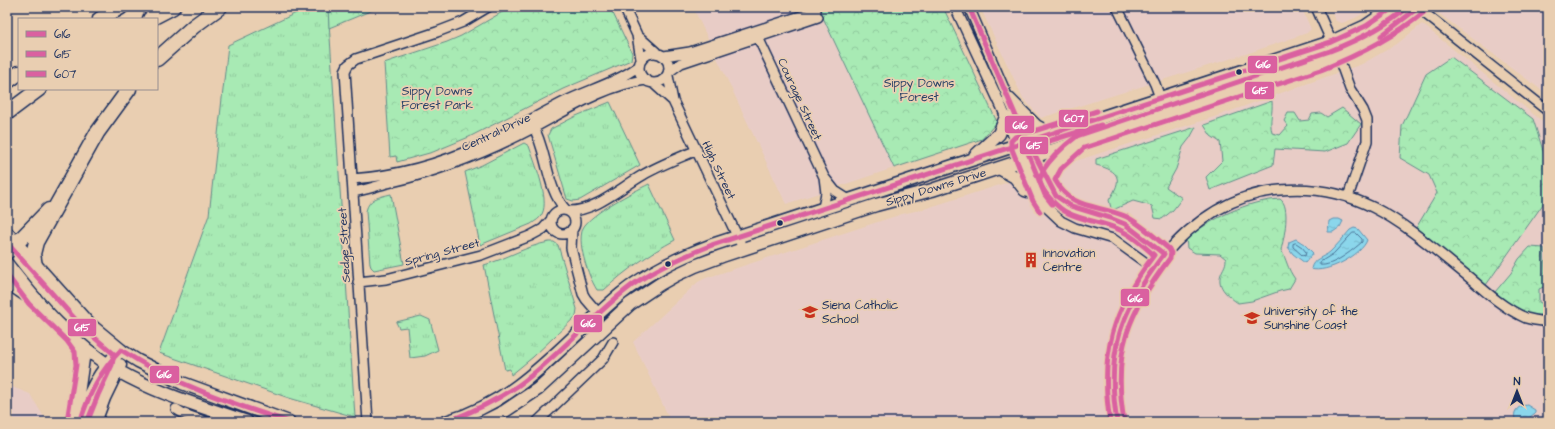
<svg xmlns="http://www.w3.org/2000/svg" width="1555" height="429" font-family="'Architects Daughter',sans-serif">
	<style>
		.built { fill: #e8ccc6 }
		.grass { fill: url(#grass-tufts); stroke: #628c89 }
		.forest { fill: url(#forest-crowns); stroke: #628c89 }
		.water { fill: url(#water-ripples); stroke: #5e93b3 }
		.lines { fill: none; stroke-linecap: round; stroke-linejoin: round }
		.shore { stroke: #487296; stroke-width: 1 }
		.minor-casing { stroke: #1b2f5e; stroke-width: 12 }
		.major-casing { stroke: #1b2f5e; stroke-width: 15 }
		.highway-casing { stroke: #1b2f5e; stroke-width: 17 }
		.minor { stroke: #e9ceb1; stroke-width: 9 }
		.major { stroke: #e9ceb1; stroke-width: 12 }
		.highway { stroke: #e9ceb1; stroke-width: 14 }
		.bus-1-casing { stroke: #e9ceb1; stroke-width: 8 }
		.bus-2-casing { stroke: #e9ceb1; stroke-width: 8 }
		.bus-3-casing { stroke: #e9ceb1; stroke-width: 8 }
		.bus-1 { stroke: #da60a0; stroke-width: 5 }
		.bus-2 { stroke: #da60a0; stroke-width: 5 }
		.bus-3 { stroke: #da60a0; stroke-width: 5 }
		.bus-dot { fill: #1b2f5e; stroke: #e9ceb1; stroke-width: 1.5 }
		.labels { text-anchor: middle; stroke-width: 3.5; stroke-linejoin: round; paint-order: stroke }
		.park-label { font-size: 12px; fill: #294267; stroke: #e9ceb1 }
		.street-label { font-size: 12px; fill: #1b2f5e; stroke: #e9ceb1 }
		.poi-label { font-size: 12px; fill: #1b2f5e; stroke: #e9ceb1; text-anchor: start }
		.line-badge { stroke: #e9ceb1; stroke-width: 1.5 }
		.badge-label { font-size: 11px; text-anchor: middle; font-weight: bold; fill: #fff }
	</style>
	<defs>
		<pattern id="grass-tufts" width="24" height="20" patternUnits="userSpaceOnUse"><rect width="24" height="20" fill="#a8eab4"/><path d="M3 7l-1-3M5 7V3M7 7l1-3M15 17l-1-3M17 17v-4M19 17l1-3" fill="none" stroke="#90c99d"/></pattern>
		<pattern id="forest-crowns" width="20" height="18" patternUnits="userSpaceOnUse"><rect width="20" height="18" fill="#a8eab4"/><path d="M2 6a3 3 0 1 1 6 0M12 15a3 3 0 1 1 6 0" fill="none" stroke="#90c99d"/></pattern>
		<pattern id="water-ripples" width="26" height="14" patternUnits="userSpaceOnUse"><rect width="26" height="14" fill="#8bd6eb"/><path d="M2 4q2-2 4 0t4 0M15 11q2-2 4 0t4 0" fill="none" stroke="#77b8cc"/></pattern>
	</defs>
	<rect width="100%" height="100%" fill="#e9ceb1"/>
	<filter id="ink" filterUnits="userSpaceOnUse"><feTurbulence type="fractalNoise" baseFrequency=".025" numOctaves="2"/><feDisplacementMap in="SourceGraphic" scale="8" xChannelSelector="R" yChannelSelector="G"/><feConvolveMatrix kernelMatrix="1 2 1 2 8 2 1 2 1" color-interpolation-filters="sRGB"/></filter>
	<g filter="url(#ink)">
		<path class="built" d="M693,7H818L894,168L786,204Z
			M980,7H1301L1311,29L1307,33L1252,52L1041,118L1023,98Z
			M1330,7H1375L1355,18L1342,23L1336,21Z
			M1441,7H1548V95L1437,12Z
			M1422,24L1548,126V422H671L633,342L698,282L706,278L902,214L924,209L1217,116L1362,64L1397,44Z
			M7,385L30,394L47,422H7Z"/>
		<path class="grass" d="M309,7H328L355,417L289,398L159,353L209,215L228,45Z
			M610,102L640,165L580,200L573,201L567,199L548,135L551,129L576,116Z
			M524,143L529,146C534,161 550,199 542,214C540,219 535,221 531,224L480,245L465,172L482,165Z
			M649,184L675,240C649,254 626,270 604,290H597C591,280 588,272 585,262C582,251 579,238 583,228C591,213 633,192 649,184Z
			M391,194L404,264L374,270L371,267L370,264L366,211C369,198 379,197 391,194Z
			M549,242H554L558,245L577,309L576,316L533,357L511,375L510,369L505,370L484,265C506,259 526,246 549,242Z
			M421,316L430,320L438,350L425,356L410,358L407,327L399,328L396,322Z"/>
		<path class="forest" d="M328,7H380L329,28Z
			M511,7H610L632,53L631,60L563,89L469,137L433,152L397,162L396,156L390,157L384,63L447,42L461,36Z
			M818,7H943L997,122L982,139L894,168Z
			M1451,57L1533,119L1548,166V197L1486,285L1416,228L1437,193L1429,175L1400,158L1402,126L1426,74Z
			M1272,101C1273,114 1269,120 1272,133L1280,135L1288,126L1284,121L1288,113H1295L1300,121L1309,120L1312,114L1321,113L1327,117L1342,108L1361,124L1348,143L1325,152L1275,149L1273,165L1210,190L1206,177L1222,161L1220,142L1211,136L1204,125Z
			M1196,127L1190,138L1183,147L1176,169L1166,187L1182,198L1173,210L1162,219L1155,218L1152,206L1133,201L1115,209L1111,208L1109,200C1123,179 1120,171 1096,165V159Z
			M1280,199C1291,206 1284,238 1281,250C1287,260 1287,268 1295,279L1289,289L1280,291L1252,301L1238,303C1229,297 1216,287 1221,274C1223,268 1226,266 1226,259L1220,254L1195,253L1187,248L1186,238C1214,218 1246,201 1280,199Z
			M1530,247L1544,248L1546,286L1539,289V302L1543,304H1548V318L1529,314L1513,307L1495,292L1511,273L1519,259Z"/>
		<path class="water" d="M1333,219H1339L1343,221L1340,227L1333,232H1328L1329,221Z
			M1354,228L1358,229L1367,240C1362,255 1326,274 1311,269C1313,258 1323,258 1330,252C1337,245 1344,237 1350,230Z
			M1296,239L1304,244L1313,253L1305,263L1293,254L1288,247L1289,242Z
			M1527,405L1535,410V413L1524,422H1516C1512,413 1516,406 1527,405Z"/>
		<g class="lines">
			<path class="shore" d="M1353,233H1356L1362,239V242C1353,250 1332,267 1320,265V262L1333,254Z
				M1296,243L1302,247L1306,252L1305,256L1302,255L1293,247V244Z"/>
			<g class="minor-casing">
				<path id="minor" d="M624,7L637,35L641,59
					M955,7L1002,108L1033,185L1043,204L1061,221L1075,228L1113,239L1153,268
					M969,7L1021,128L1056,196C1075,214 1096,211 1119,221C1136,229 1150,243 1164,254
					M1117,7L1155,84L1166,114
					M1316,7L1338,56L1350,89L1363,110L1367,120V141L1348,197
					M1418,8L1548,111
					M755,31L824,177L835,191L849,200
					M637,35L656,52
					M639 68a15 15 0 1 1 30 0a15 15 0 1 1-30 0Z
					M664,56L690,52L816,11
					M670,71L681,63L818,17
					M668,76L673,101L740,242
					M653,83L673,101
					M532,124C548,151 545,187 566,210
					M352,179C396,176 440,164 481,145C509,132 535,117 562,103C588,90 616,83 639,66
					M353,192C365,190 376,186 388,183C439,171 488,152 535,127C567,110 608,84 646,80
					M823,208L826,193L824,177
					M551 222a12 12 0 1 1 24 0a12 12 0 1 1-24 0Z
					M569,211C596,211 620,188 643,175C660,165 679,158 697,150
					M572,229L571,248L583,294L586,299L599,314
					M358,282L386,279L481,255L530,236L543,229L551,220
					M176,409L184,414L206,422
					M368,422L345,71L348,65L356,59L437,32L463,22L488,7
					M537,422L603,359L613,342
					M1117,422C1103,362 1122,305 1161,259C1192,222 1231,194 1280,190C1363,182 1410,230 1470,278C1487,293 1505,309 1526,318C1533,320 1541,321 1548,322"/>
			</g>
			<g class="major-casing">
				<path id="major" d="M1009,99L1036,126L1051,134
					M975,156L999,134L1006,117
					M999,168L1015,177L1025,190L1038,194
					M1047,180L1055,165L1076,145
					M7,233L88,323L122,351L138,361L182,383L289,422
					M7,253L16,244
					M7,264C38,304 73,345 118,371C158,394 204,407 247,422
					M80,421C89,392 99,371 121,350
					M74,422L83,359L82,352L77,343
					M95,422L104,398L120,365
					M446,422C522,400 563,342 621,294C648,272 680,257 712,245L1331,42L1366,26L1394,7
					M483,422L505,411L538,389L630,304L660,284L676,275L695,266L722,256L876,205L932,190L1319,63C1357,49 1388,35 1419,7"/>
			</g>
			<g class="highway-casing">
				<path id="highway" d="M100,19L121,7
					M150,19L173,7
					M157,59L194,26L220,7
					M7,82L19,73
					M7,113L39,89
					M16,244L49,210
					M35,266L33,254L36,242L97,133L129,89
					M7,281L35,300"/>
			</g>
			<use href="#minor" class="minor"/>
			<use href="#major" class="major"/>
			<use href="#highway" class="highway"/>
			<g class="bus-1-casing">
				<path id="bus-1" d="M969,7L1021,128L1056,196L1071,206L1110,218L1125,224L1164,254C1121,310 1105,351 1117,422
					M1381,36L1419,7
					M80,422C89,394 100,371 121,350C173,384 230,403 289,422
					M446,422C472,412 496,401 519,385C559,356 591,316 631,286C656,268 684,256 712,245L1331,42L1366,26L1394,7"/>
			</g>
			<g class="bus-2-casing">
				<path id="bus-2" d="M1052,204L1045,195L1026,148L1101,125
					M7,243L83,328L114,354L112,365L98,395L88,420
					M7,275L29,304L67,341L75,352L76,365L67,421
					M1124,421C1112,351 1128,313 1170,258L1171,253L1169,249C1156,238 1142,225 1127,217C1099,204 1072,211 1055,180L1061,169L1084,148L1321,70C1359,55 1393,38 1424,12"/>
			</g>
			<g class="bus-3-casing">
				<path id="bus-3" d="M1040,212L1033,201L1011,147V141L1015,137L1097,111
					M1110,422C1099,354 1113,309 1154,255C1144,246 1133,236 1120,230C1104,222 1084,221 1068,213C1059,209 1039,190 1040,179C1042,165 1066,144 1077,136L1330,51C1358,40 1385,27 1408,7"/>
			</g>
			<use href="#bus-1" class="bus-1"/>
			<use href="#bus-2" class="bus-2"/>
			<use href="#bus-3" class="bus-3"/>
		</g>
	</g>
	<defs>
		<g id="building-bare" transform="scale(1.2)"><path d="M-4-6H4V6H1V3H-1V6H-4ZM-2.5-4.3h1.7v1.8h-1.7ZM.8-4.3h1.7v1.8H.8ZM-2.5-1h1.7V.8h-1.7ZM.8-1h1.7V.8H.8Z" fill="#c8321e" stroke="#e9ceb1" stroke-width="2.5" paint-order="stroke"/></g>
		<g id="school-bare" transform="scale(1.2)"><path d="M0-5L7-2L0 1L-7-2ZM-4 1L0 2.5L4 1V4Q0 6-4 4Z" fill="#c8321e" stroke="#e9ceb1" stroke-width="2.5" paint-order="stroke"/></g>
		<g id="university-bare" transform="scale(1.2)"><path d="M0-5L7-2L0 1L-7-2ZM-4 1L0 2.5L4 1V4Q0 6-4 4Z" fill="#c8321e" stroke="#e9ceb1" stroke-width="2.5" paint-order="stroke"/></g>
	</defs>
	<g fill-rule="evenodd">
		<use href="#building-bare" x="1031" y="260"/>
		<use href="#school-bare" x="810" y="312"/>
		<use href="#university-bare" x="1252" y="318"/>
	</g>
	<g class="bus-dot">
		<circle cx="1239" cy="72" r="3.5"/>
		<circle cx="780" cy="223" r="3.5"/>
		<circle cx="668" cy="264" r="3.5"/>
	</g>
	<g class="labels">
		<g class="park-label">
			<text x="919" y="87">Sippy Downs<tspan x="919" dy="14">Forest</tspan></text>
			<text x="437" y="95">Sippy Downs<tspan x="437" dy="14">Forest Park</tspan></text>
		</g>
		<g class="street-label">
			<text transform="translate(800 99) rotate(65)" y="4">Courage Street</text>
			<text transform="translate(496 132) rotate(-25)" y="4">Central Drive</text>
			<text transform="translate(719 170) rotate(65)" y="4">High Street</text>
			<text transform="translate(936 187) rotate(-17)" y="4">Sippy Downs Drive</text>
			<text transform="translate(344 245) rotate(-93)" y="4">Sedge Street</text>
			<text transform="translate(442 252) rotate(-15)" y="4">Spring Street</text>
		</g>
		<g class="poi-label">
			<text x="1043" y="257">Innovation<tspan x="1043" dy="14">Centre</tspan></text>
			<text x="822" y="309">Siena Catholic<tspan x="822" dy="14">School</tspan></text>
			<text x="1264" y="315">University of the<tspan x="1264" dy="14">Sunshine Coast</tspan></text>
		</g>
	</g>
	<g class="line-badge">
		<rect x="1247" y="55" width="31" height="19" rx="4" fill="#da60a0"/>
		<rect x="1244" y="81" width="31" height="19" rx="4" fill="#da60a0"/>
		<rect x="1058" y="109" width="31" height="19" rx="4" fill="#da60a0"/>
		<rect x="1004" y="115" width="31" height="19" rx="4" fill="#da60a0"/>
		<rect x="1019" y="136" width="30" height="19" rx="4" fill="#da60a0"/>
		<rect x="1120" y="288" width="30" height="19" rx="4" fill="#da60a0"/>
		<rect x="573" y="314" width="30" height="19" rx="4" fill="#da60a0"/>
		<rect x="67" y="318" width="30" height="19" rx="4" fill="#da60a0"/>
		<rect x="149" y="365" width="31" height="19" rx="4" fill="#da60a0"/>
	</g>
	<g class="badge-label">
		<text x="1263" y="68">616</text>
		<text x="1260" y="94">615</text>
		<text x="1074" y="122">607</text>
		<text x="1020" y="129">616</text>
		<text x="1034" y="149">615</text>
		<text x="1135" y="302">616</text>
		<text x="588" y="327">616</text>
		<text x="82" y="331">615</text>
		<text x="164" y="378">616</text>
	</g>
	<rect width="1555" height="429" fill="none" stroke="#e9ceb1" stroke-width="24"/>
	<rect x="12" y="12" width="1531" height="405" fill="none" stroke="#1b2f5e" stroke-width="1.5" filter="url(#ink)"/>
	<rect x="18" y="18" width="140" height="72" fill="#e9ceb1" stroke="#978e90"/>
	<rect x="26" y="31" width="20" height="6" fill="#da60a0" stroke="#978e90"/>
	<text x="54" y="38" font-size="12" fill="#1b2f5e">616</text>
	<rect x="26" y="51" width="20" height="6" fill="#da60a0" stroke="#978e90"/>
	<text x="54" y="58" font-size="12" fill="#1b2f5e">615</text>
	<rect x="26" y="71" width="20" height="6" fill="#da60a0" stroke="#978e90"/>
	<text x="54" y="78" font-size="12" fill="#1b2f5e">607</text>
	<g transform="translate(1517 391)" stroke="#e9ceb1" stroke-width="3" paint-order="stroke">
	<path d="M0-3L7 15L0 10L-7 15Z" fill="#1b2f5e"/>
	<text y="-6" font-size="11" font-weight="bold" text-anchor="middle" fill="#1b2f5e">N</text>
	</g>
</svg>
